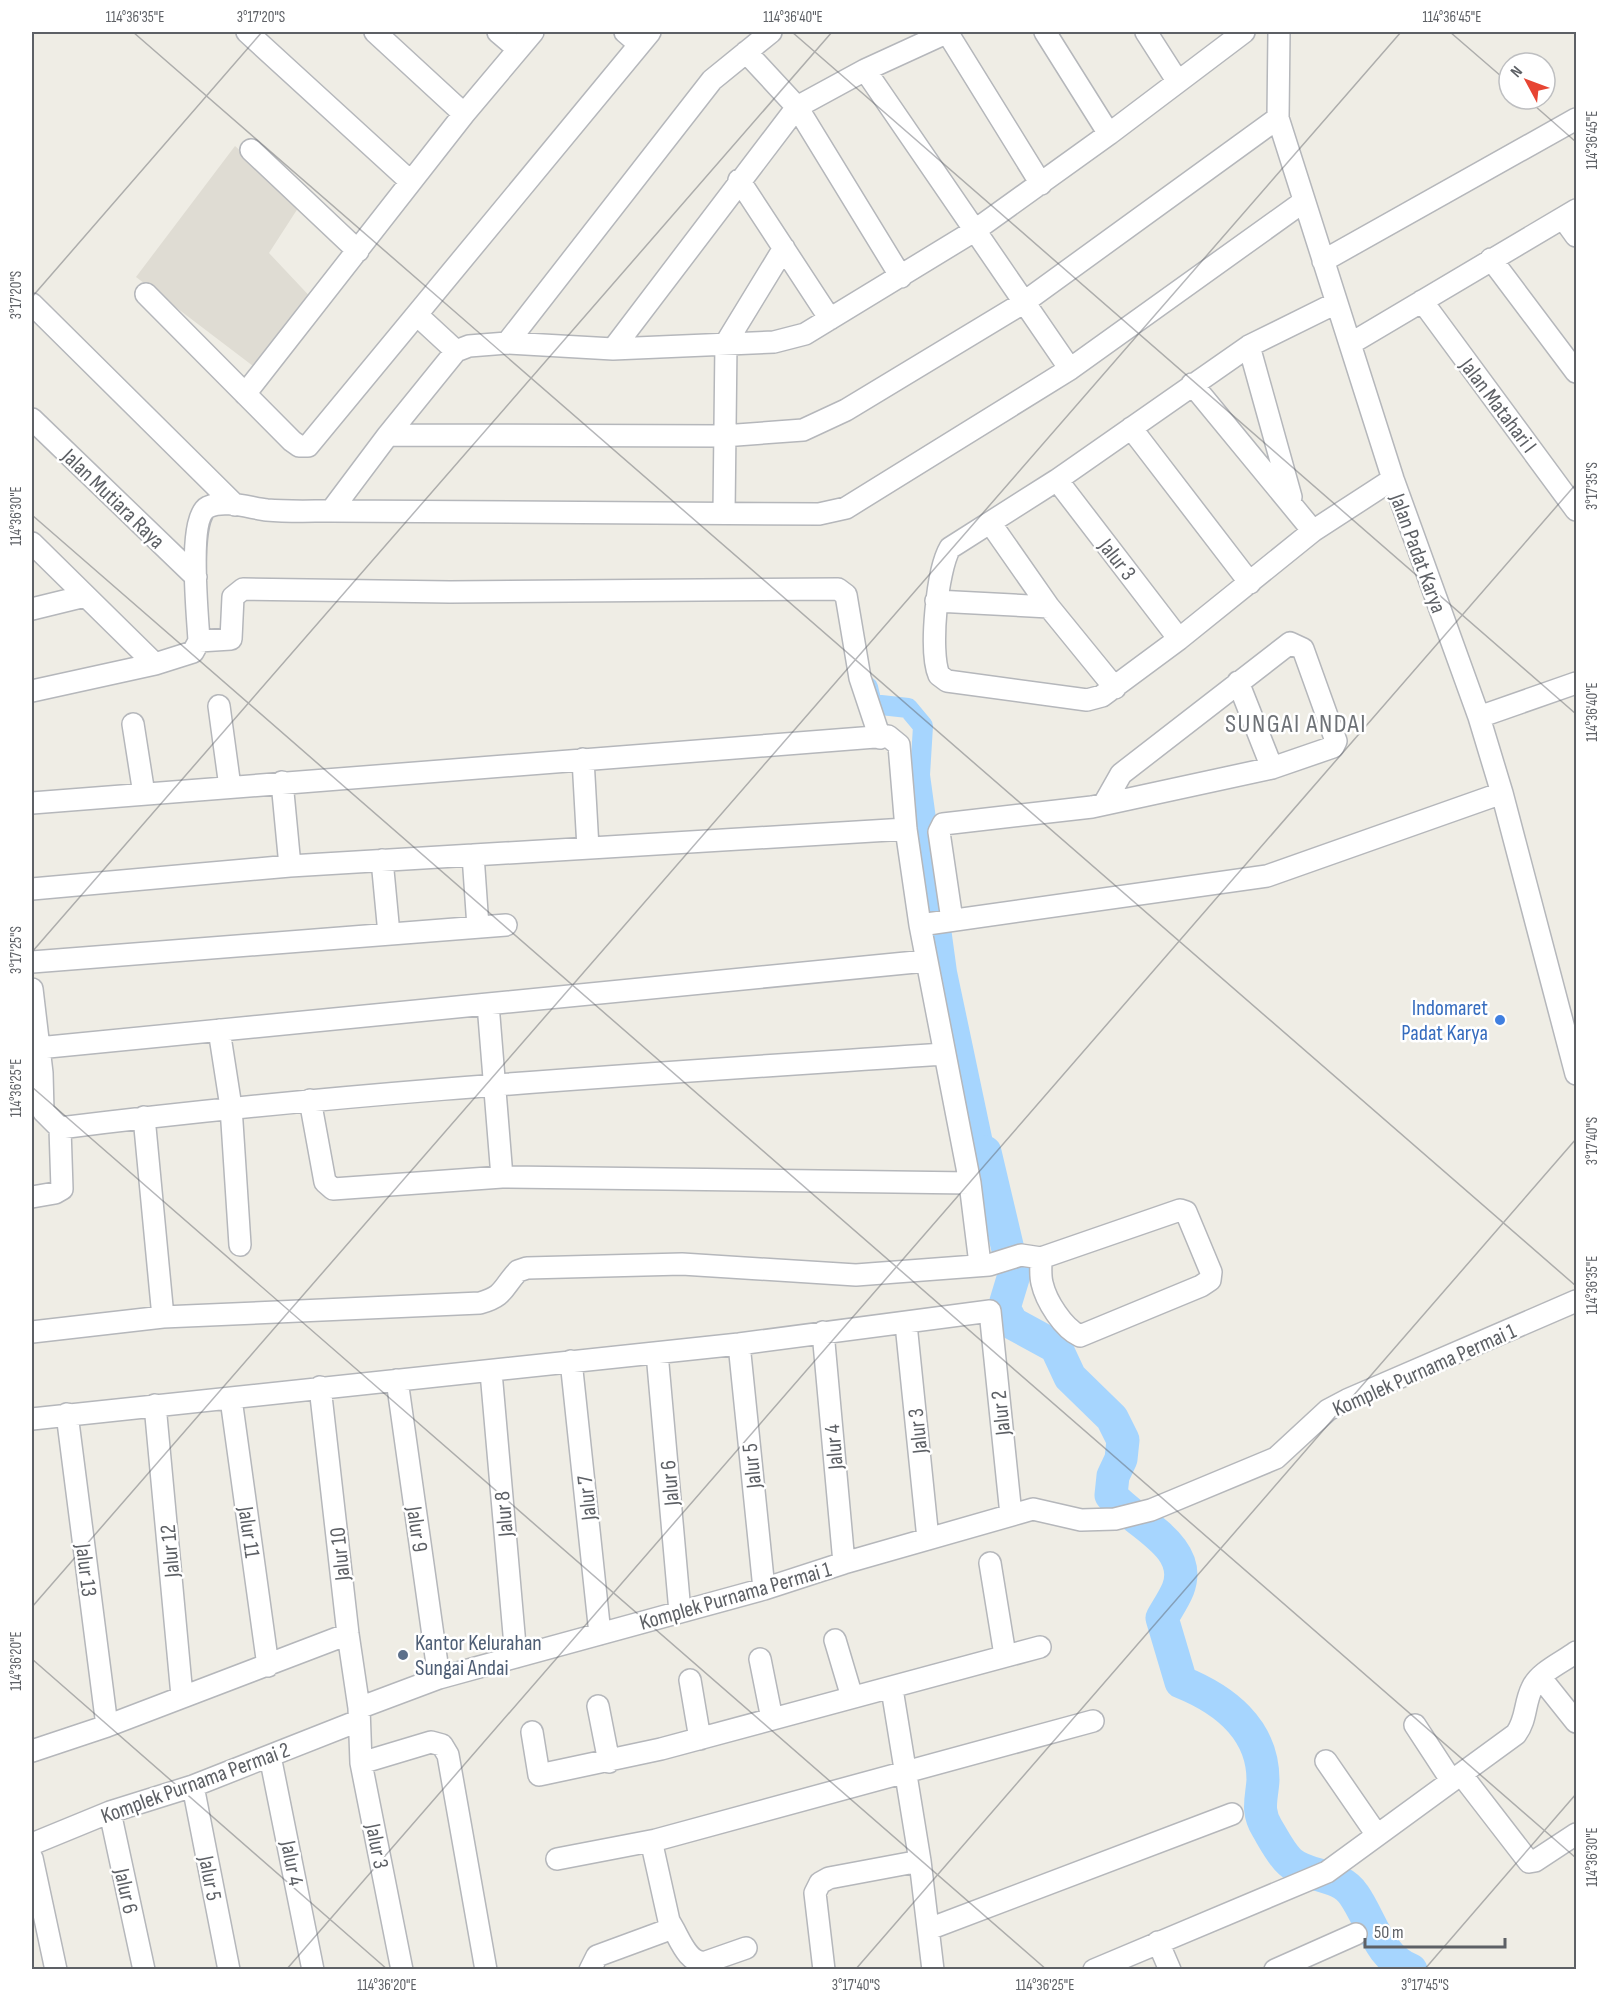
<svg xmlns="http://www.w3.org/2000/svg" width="1608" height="2001" font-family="'Sofia Sans Condensed',sans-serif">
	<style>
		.education { fill: #dfdcd3 }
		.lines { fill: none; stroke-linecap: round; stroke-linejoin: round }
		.canal { stroke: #a6d5fe; stroke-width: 20 }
		.river { stroke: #a6d5fe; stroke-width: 33 }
		.minor-casing { stroke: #b5b7bb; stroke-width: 24 }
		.minor { stroke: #fff; stroke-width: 21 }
		.ticks { fill: none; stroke: #5d6065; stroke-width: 1.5; stroke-opacity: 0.45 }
		.shop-dot { fill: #3f7fe0; stroke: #fff; stroke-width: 2 }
		.service-dot { fill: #5c6f8a; stroke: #fff; stroke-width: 2 }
		.labels { text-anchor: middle; stroke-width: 5; stroke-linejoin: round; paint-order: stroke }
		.street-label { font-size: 22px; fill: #5d6065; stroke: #fff }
		.shop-label { font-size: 22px; fill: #366cbe; stroke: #fff; text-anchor: end }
		.service-label { font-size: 22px; fill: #4e5e75; stroke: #fff; text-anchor: start }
		.quarter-label { font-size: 26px; letter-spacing: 1.5px; fill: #6e7277; stroke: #fff }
		.neatline { fill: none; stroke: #5d6065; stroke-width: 2 }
		.ticks-label { font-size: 15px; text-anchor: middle; fill: #5d6065 }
	</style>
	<rect width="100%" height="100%" fill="#efede5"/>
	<path class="education" d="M235,146L300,205L269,253L317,304L261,372L136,277Z"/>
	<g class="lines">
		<path class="canal" d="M868,687L872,704L908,708L923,726L920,775L947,972L985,1152"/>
		<path class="river" d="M985,1152L1014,1275L1004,1308L1012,1323L1056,1347L1070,1377L1112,1418L1123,1440L1121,1459L1113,1476L1111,1495C1132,1522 1195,1545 1178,1589C1174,1599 1167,1609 1162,1618L1181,1682C1223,1699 1263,1728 1263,1780C1262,1798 1256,1810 1267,1828C1273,1838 1281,1854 1290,1862C1308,1878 1340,1873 1354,1895C1371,1919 1379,1958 1411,1970"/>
		<g class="minor-casing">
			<path id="minor" d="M247,32L411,182
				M375,32L464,114
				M498,32L518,49
				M625,32L639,44
				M947,32L1041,184
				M1045,32L1109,134
				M1146,32L1178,82
				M1279,32L1278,118L1393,479L1479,717L1502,793L1576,1074
				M746,52L797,107L901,277
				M865,70L1070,369
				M251,150L358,251
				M739,180L830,319
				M1563,218L1576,236
				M1491,259L1576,372
				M1323,261L1576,119
				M146,294L292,441L299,446H308L650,32
				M1422,301L1576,510
				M1336,303L1249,346L1057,480L950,548C937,570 929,652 939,675L947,681L1087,700L1102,696L1179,639L1313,531L1393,479
				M32,304L235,505
				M417,315L456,351
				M507,343L712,80L771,32
				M1350,344L1576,210
				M1249,346L1291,497
				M613,349L797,107L865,70L948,32
				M1192,384L1313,531
				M245,394L464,114L533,32
				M32,419L196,577
				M1131,428L1250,583
				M388,435L723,436L803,430L846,410L1023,303L1278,118
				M1057,480L1179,639
				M331,511L388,435L456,351L469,346L507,343L613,349L774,342L805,334L974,231L1109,134L1244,32
				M724,513L726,343L784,248
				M991,524L1049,607L1115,688
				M32,543L155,664
				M936,601L1049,607
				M32,609L85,596
				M199,641L231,639L233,597L243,589L450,592L838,589L846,595L860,678L880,738
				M1238,682L1272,768
				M32,691L155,664L193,652L199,641C198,618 187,518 208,507C225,499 250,508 267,510C288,512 310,511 331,511L819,514L846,508L1070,369L1303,202
				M219,706L230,787
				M1479,717L1576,683
				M133,724L144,794
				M583,759L588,848
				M282,782L290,866
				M32,803L888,736L899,745L906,829L920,925L970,1183L980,1264
				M473,855L478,927
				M382,860L389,934
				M32,889L290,866L906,829
				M952,920L939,832L943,824L1092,807L1272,768L1333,747L1336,741L1303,649L1290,643L1121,774L1104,804
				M920,925L1267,876L1502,793
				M32,962L506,925
				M32,989L42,1073L43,1111L60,1128C353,1091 648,1074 943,1054
				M488,1004L502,1177
				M219,1030L231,1107L240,1245
				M38,1048L926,961
				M310,1100L325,1182L333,1189L502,1177L970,1183
				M144,1117L163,1317
				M32,1197L55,1193L62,1189L60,1128
				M906,1324L928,1539
				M32,1332L163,1317L480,1303C505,1296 502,1288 518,1271L527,1268L682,1264L856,1275L989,1265L1021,1255L1041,1258L1180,1210L1186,1212L1211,1272L1210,1280L1201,1286L1080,1336C1063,1328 1046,1301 1042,1283C1040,1275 1041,1266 1041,1258
				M823,1332L844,1563
				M739,1344L764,1589
				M657,1353L680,1612
				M571,1361L600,1634
				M491,1372L516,1657
				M397,1380L439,1678
				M320,1387L348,1634L359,1708L361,1763L402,1970
				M231,1399L268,1666
				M155,1405L182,1696
				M67,1414L107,1726
				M32,1419L739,1344L990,1311L1011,1515
				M990,1563L1005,1655
				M835,1640L852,1697
				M760,1659L772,1719
				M1540,1677L1576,1722
				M690,1680L700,1739
				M598,1706L609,1762
				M359,1708L439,1678L764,1589L844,1563L1033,1509L1081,1520L1115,1519L1151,1510L1276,1458L1328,1410L1347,1400L1576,1301
				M1415,1725L1451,1780
				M532,1732L539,1775L661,1749L1040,1647
				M32,1751L107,1726L348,1634
				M270,1756L313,1970
				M1326,1761L1377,1835
				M361,1763L431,1742L442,1745L448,1755L486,1970
				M1461,1774L1529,1862L1535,1861L1576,1834
				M193,1786L229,1970
				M110,1812L144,1970
				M32,1844L110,1812L193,1786L358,1721
				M32,1858L56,1970
				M557,1859L656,1840
				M920,1861L933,1970
				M673,1928C680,1940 689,1965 706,1962L707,1970
				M929,1929L1232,1814
				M1158,1942L1170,1970
				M706,1962L746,1948
				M590,1970L597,1956L673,1928L669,1921L653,1849L656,1840L1093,1721
				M824,1970L815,1893L820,1883L829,1878L920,1861L892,1689
				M1094,1970L1327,1872L1516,1734C1527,1719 1524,1704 1532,1688C1539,1672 1563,1662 1576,1652
				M1275,1970L1356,1934"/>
		</g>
		<use href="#minor" class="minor"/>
	</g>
	<path class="ticks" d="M133,32L1576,1286M792,32L1576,714M1450,32L1509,83M1527,99L1576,142M32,297L262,32M32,515L1576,1858M32,952L832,32M32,1087L1047,1970M32,1607L1401,32M32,1659L388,1970M286,1970L1576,484M855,1970L1576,1139M1424,1970L1576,1794"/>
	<circle class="shop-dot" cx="1500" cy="1020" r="6"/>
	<circle class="service-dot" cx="403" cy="1655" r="6"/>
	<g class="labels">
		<g class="street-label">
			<text transform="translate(1499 405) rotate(53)" y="8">Jalan Matahari I</text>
			<text transform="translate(114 498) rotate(44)" y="8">Jalan Mutiara Raya</text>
			<text transform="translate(1419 553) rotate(70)" y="8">Jalan Padat Karya</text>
			<text transform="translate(1118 559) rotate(52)" y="8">Jalur 3</text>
			<text transform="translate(1424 1369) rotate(-24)" y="8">Komplek Purnama Permai 1</text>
			<text transform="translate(1000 1413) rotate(-96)" y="8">Jalur 2</text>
			<text transform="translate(917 1431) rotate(-96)" y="8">Jalur 3</text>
			<text transform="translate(833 1447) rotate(-95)" y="8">Jalur 4</text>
			<text transform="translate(751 1466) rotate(-96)" y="8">Jalur 5</text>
			<text transform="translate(669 1483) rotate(-95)" y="8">Jalur 6</text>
			<text transform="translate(586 1498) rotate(-96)" y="8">Jalur 7</text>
			<text transform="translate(503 1514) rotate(-95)" y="8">Jalur 8</text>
			<text transform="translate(418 1529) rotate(82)" y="8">Jalur 9</text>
			<text transform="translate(250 1532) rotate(82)" y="8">Jalur 11</text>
			<text transform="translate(169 1551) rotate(-95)" y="8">Jalur 12</text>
			<text transform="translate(339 1554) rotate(-96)" y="8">Jalur 10</text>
			<text transform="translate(87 1570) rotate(83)" y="8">Jalur 13</text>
			<text transform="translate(735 1595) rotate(-16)" y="8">Komplek Purnama Permai 1</text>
			<text transform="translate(195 1782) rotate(-20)" y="8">Komplek Purnama Permai 2</text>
			<text transform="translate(378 1846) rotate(79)" y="8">Jalur 3</text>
			<text transform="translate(293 1863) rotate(79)" y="8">Jalur 4</text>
			<text transform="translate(211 1878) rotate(79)" y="8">Jalur 5</text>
			<text transform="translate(127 1891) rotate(78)" y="8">Jalur 6</text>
		</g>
		<g class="shop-label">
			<text x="1488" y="1015">Indomaret<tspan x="1488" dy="25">Padat Karya</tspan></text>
		</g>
		<g class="service-label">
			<text x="415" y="1650">Kantor Kelurahan<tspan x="415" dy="25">Sungai Andai</tspan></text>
		</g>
		<g class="quarter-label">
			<text x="1296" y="732">SUNGAI ANDAI</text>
		</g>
	</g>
	<rect width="1608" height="2001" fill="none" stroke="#ffffff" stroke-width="66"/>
	<g transform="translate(1527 81) rotate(311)"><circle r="28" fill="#ffffff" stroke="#bebfc1" stroke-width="1.5"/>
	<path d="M0-4.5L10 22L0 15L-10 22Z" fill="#e74533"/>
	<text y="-9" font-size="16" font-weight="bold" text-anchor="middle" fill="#5d6065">N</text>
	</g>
	<path d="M1365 1938v9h140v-9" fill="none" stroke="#5d6065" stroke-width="3"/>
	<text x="1374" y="1938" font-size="18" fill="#5d6065" stroke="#ffffff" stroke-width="4.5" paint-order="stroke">50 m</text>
	<rect x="33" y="33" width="1542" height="1935" class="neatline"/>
	<g class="ticks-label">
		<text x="135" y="22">114°36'35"E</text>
		<text x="261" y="22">3°17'20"S</text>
		<text x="793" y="22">114°36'40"E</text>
		<text x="1452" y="22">114°36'45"E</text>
		<text transform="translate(1592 140) rotate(-90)" y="5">114°36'45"E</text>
		<text transform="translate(16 295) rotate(-90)" y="5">3°17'20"S</text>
		<text transform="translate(1592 486) rotate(-90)" y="5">3°17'35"S</text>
		<text transform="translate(16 516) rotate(-90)" y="5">114°36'30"E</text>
		<text transform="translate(1592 712) rotate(-90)" y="5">114°36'40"E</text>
		<text transform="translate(16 950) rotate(-90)" y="5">3°17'25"S</text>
		<text transform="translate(16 1088) rotate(-90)" y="5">114°36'25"E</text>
		<text transform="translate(1592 1141) rotate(-90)" y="5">3°17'40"S</text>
		<text transform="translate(1592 1285) rotate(-90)" y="5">114°36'35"E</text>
		<text transform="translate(16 1661) rotate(-90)" y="5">114°36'20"E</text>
		<text transform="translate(1592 1857) rotate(-90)" y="5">114°36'30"E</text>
		<text x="387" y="1990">114°36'20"E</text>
		<text x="856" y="1990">3°17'40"S</text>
		<text x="1045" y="1990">114°36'25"E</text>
		<text x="1425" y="1990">3°17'45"S</text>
	</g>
</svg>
